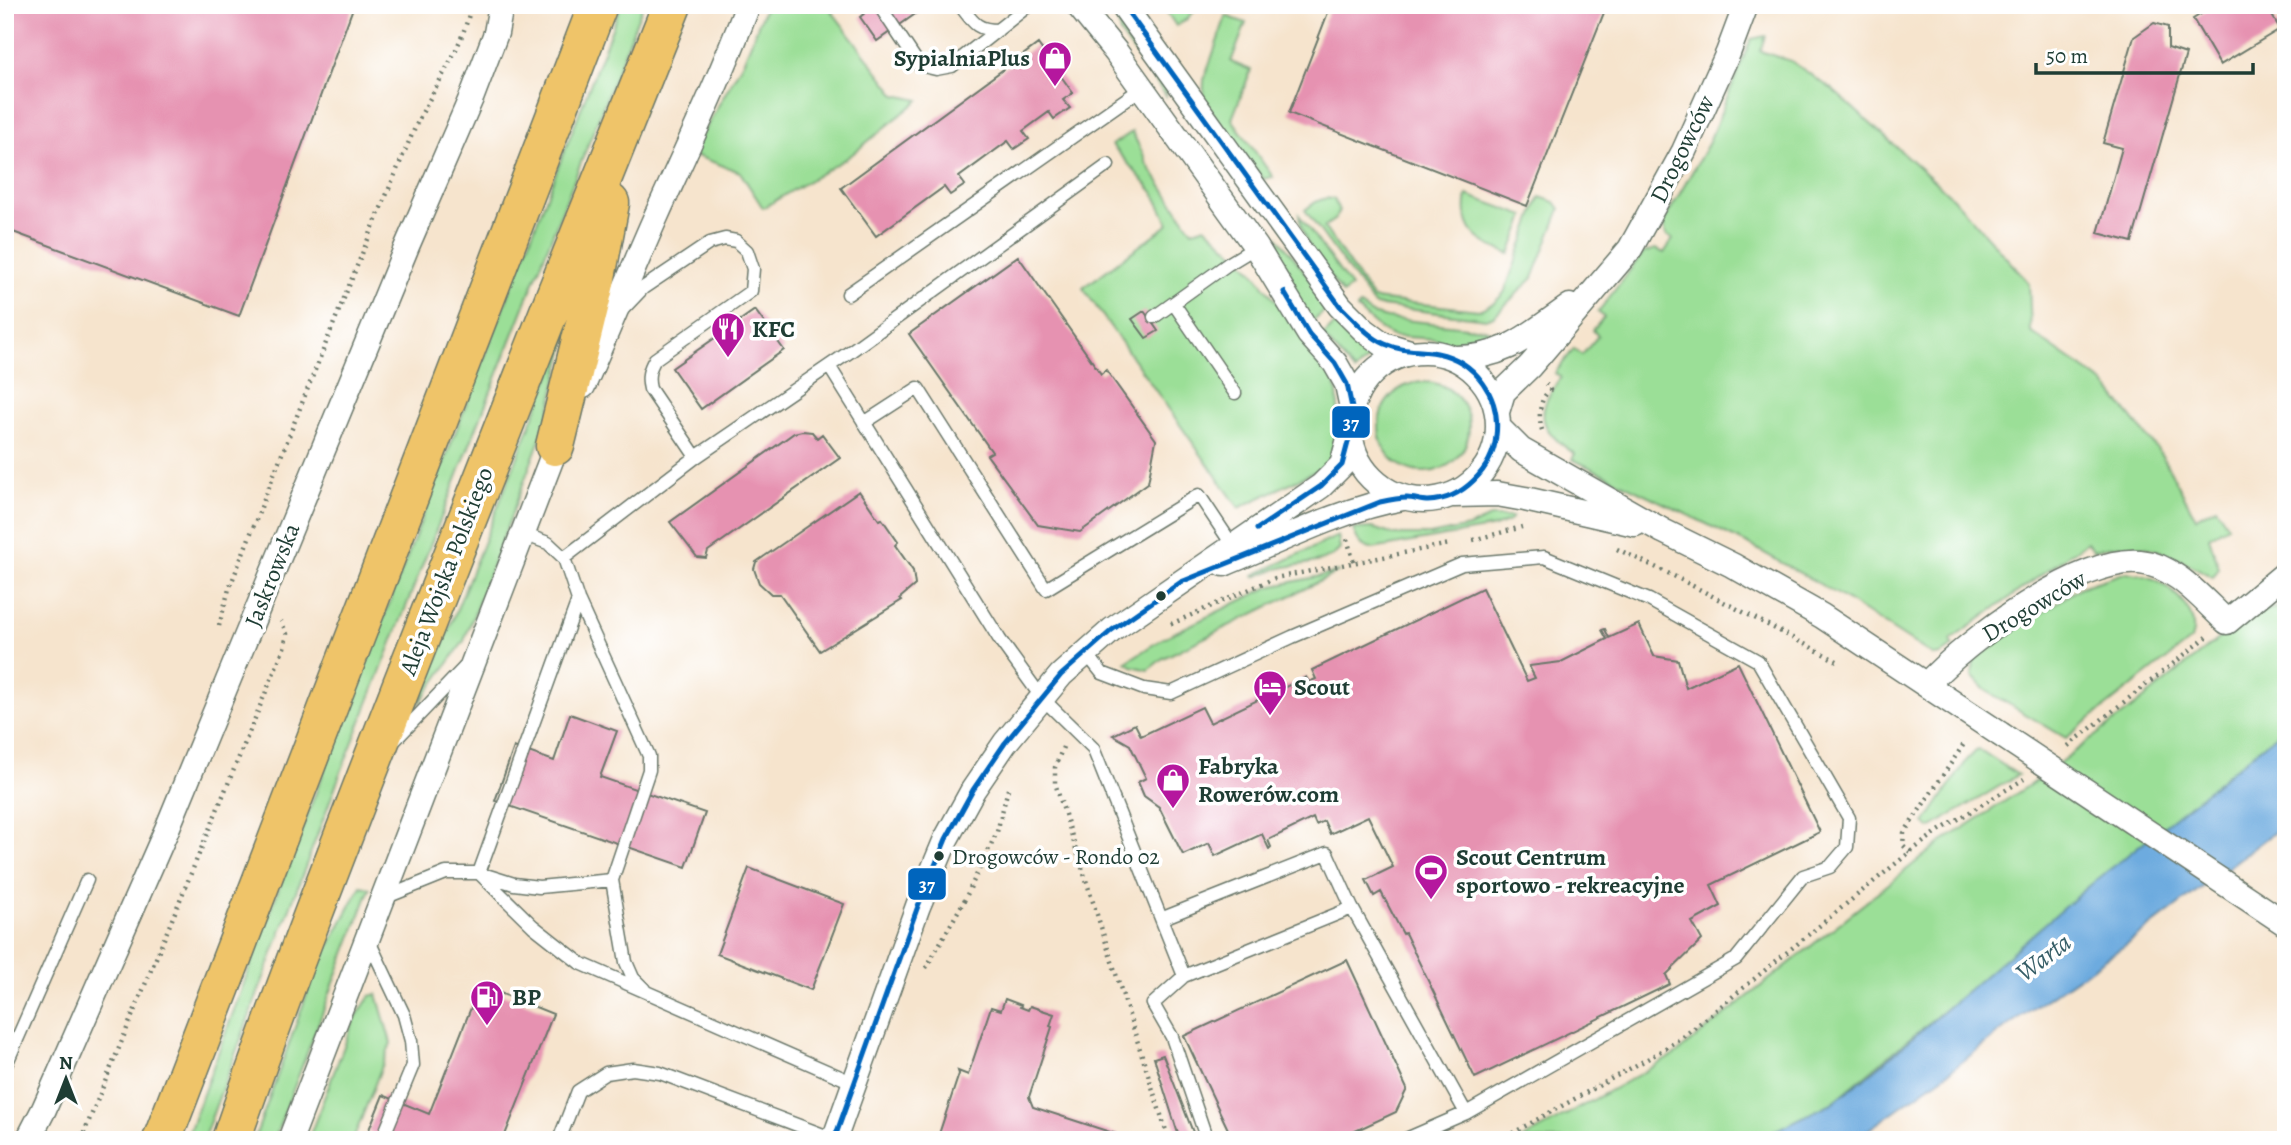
<svg xmlns="http://www.w3.org/2000/svg" width="2291" height="1145" font-family="Alegreya,serif">
	<style>
		.green { fill: #9bdf97; stroke: #5d8e66; stroke-width: 2 }
		.water { fill: #6dabdf; stroke: #46748a; stroke-width: 2 }
		.building { fill: #e692b1 }
		.lines { fill: none; stroke-linecap: round; stroke-linejoin: round }
		.service-casing { stroke: #6a776a; stroke-width: 15 }
		.minor-casing { stroke: #6a776a; stroke-width: 27 }
		.primary-casing { stroke: #6a776a; stroke-width: 41 }
		.path { stroke: #6a776a; stroke-width: 4.5; stroke-dasharray: 2 5; stroke-linecap: butt }
		.service { stroke: #fff; stroke-width: 12 }
		.minor { stroke: #fff; stroke-width: 24 }
		.primary { stroke: #efc469; stroke-width: 38 }
		.minor-bridge-casing { stroke: #6a776a; stroke-width: 27; stroke-linecap: butt }
		.minor-bridge { stroke: #fff; stroke-width: 24 }
		.bus-1-casing { stroke: #fff; stroke-width: 10 }
		.bus-1 { stroke: #0065bd; stroke-width: 5 }
		.bus-dot { fill: #1f3d34; stroke: #fff; stroke-width: 2.5 }
		.labels { text-anchor: middle; stroke-width: 7; stroke-linejoin: round; paint-order: stroke }
		.bus-label { font-size: 22px; fill: #1f3d34; stroke: #fff; text-anchor: start }
		.poi-label { font-size: 24px; font-weight: bold; fill: #1f3d34; stroke: #fff; text-anchor: start }
		.street-label { font-size: 24px; fill: #1f3d34; stroke: #fff }
		.water-label { font-size: 26px; font-style: italic; fill: #365e67; stroke: #fff }
		.line-badge { stroke: #fff; stroke-width: 2.5 }
		.badge-label { font-size: 19px; text-anchor: middle; font-weight: bold; fill: #fff }
	</style>
	<rect width="100%" height="100%" fill="#fff"/>
	<filter id="ink" filterUnits="userSpaceOnUse"><feTurbulence type="fractalNoise" baseFrequency=".0143" numOctaves="2"/><feDisplacementMap in="SourceGraphic" scale="14" xChannelSelector="R" yChannelSelector="G"/><feConvolveMatrix kernelMatrix="1 2 1 2 8 2 1 2 1" color-interpolation-filters="sRGB"/></filter>
	<filter id="wash" filterUnits="userSpaceOnUse"><feTurbulence type="fractalNoise" baseFrequency=".00686" numOctaves="4" result="noise"/><feDisplacementMap in="SourceGraphic" scale="28" xChannelSelector="R" yChannelSelector="G"/><feGaussianBlur stdDeviation="1.57" result="paint"/><feColorMatrix in="noise" values="0 0 0 0 0 0 0 0 0 0 0 0 0 0 0 0 0 1.4 0 .05"/><feComposite in="paint" operator="in"/></filter>
	<g filter="url(#wash)">
		<rect width="100%" height="100%" fill="#f6e4cd"/>
		<path class="green" d="M621,5H643L339,777L203,1140H186L282,880Z
			M766,5H827L896,95L919,100L850,156L763,208L740,172L691,154L744,60Z
			M1162,5H1199L1187,19L1176,26Z
			M1116,10L1167,81L1166,96L1120,33Z
			M1226,16L1246,23L1231,62L1251,70L1232,119L1273,177L1263,179L1203,101L1204,80Z
			M1765,36L1760,51L1791,61L1833,90L1952,197L2029,283L2031,332L2104,383L2161,454L2196,518L2216,507L2228,526L2209,537L2219,568L2213,577C2170,554 2143,537 2094,550L2087,542L1951,640L1953,646L1941,655L1934,656L1839,595L1748,544L1572,459L1575,454C1540,431 1532,413 1561,378L1555,373L1574,349L1582,355L1598,336L1593,330L1604,317L1598,312L1643,253L1656,249L1664,253L1673,239L1666,235L1663,223L1708,144L1751,39Z
			M1132,132L1145,158V161L1192,231L1205,226L1253,271L1335,379C1340,406 1340,441 1328,465L1239,508L1083,288L1169,224L1153,192L1112,145Z
			M1467,195L1525,216L1510,254C1479,243 1460,231 1467,195Z
			M1540,197L1555,202L1560,209L1533,278L1494,316L1486,319L1374,305L1305,210C1315,202 1321,197 1334,199L1339,211L1335,219L1324,227L1373,299L1479,310L1494,303L1504,293Z
			M1299,215L1351,287L1343,294C1326,270 1302,245 1299,215Z
			M1279,238L1331,306L1311,323L1275,260Z
			M1360,306L1372,314L1387,318L1484,329L1490,331L1500,344L1461,347L1434,339L1392,336L1381,330L1357,309Z
			M1341,318L1373,354L1355,372L1323,336Z
			M569,328L548,418L464,641L419,704Z
			M1379 427a45 45 0 1 1 90 0a45 45 0 1 1-90 0Z
			M1490,517H1512L1509,521L1495,527L1373,549C1361,548 1357,540 1353,529L1373,528L1394,535H1430L1469,527Z
			M1338,536L1340,549C1326,566 1297,563 1277,569C1269,571 1262,574 1255,577L1254,575Z
			M1339,572L1163,658L1148,670L1132,666L1126,662L1165,637L1269,587Z
			M2127,572C2135,574 2146,575 2154,579C2175,590 2201,614 2191,640L2066,738L1985,690L1972,676L1974,661L1985,650L2081,587Z
			M2286,606V727L1832,1103L1774,1131L1763,1140H1521L1676,1054L1936,846L2031,784L2135,706L2250,613Z
			M1977,750L1983,752L2018,775L1930,828L1925,823L1967,760Z
			M361,886L370,888L274,1140H254L315,972Z
			M377,994L391,1043L353,1140H308L354,1020L370,996Z"/>
		<path class="water" d="M2286,727L2285,824L2130,942L2010,1024L1953,1069L1854,1140H1763L1774,1131L1832,1103L1875,1070L2083,891Z"/>
		<g id="blocks">
			<path class="building" d="M5,5H354L239,316L5,229Z
				M875,5H928L877,41L860,17Z
				M1331,5H1607L1527,206L1289,113Z
				M2216,5H2266L2280,29L2220,65L2193,19Z
				M2154,23L2168,27V48L2186,54L2132,242L2098,233L2122,148L2103,143L2134,37Z
				M1038,44L1073,93L1063,100L1070,108L1054,119L1049,112L1023,131L1029,139L1014,149L1008,141L959,177L965,185L950,195L944,187L876,236L841,188Z
				M1018,256L1101,374L1106,370L1156,440L1148,483L1080,532L1038,525L987,455L992,452L909,334Z
				M755,310L784,350L701,409L672,368Z
				M1144,311L1158,331L1146,338L1132,319Z
				M802,431L812,432L817,438L822,434L840,458L708,551L706,558L697,557L670,522L794,433Z
				M859,491L879,520L882,519L898,542L895,545L913,571L915,585L900,598L902,600L820,651L780,594H771L759,583L754,569L756,562Z
				M1482,588L1527,681L1535,678L1529,666L1561,662L1607,639L1602,630L1605,629L1609,638L1639,624L1654,656L1678,660L1686,688L1738,663L1820,832L1711,885L1721,906L1692,922L1702,940L1666,975L1670,984L1475,1078L1405,933L1403,934L1381,892L1374,896L1366,880L1393,867L1368,816L1330,834L1324,821L1316,825L1313,818L1268,840L1271,847L1269,849L1262,834L1215,856L1209,843L1183,855L1159,807L1144,796L1138,782L1146,778L1130,745L1113,735L1135,724L1141,736L1202,707L1210,723L1306,677L1309,682L1316,679L1312,670Z
				M570,714L617,731L600,777L705,813L686,867L495,801L514,747L554,761Z
				M749,868L844,904L811,990L717,954Z
				M1347,960L1407,1089L1396,1112L1336,1140H1233L1184,1036Z
				M480,985L553,1014L503,1140H388L368,1132L383,1095L429,1114Z
				M1005,999L1021,1005L1020,1007L1028,1010L1030,1006L1054,1014L1050,1026L1052,1027L1029,1097L1033,1107L1122,1136L1121,1140H937L959,1074L958,1071L968,1075L991,1007L1001,1010Z
				M1163,1055L1196,1140H1180L1154,1058Z"/>
		</g>
	</g>
	<g filter="url(#ink)">
		<use href="#blocks" fill-opacity="0" stroke="#6a776a" stroke-width="2"/>
		<g class="lines">
			<g class="service-casing">
				<path id="service" d="M879,5L919,65L936,69L952,66L1029,5
					M960,5C973,22 976,30 998,30
					M848,294L1142,88
					M1174,304L1235,393
					M623,309L643,288L710,243L725,239L736,241L747,251L753,269L751,291L655,359C649,369 647,377 650,389L696,457
					M1154,317L1228,264L1256,247
					M829,366L1000,640L1042,698L1093,748L1184,976L1153,1004L1172,1037L1207,1140
					M864,423L918,388L1046,589L1199,495L1233,546
					M523,534L548,543L564,558L578,600L649,756V770L612,880L626,962L633,978L644,989
					M564,558L696,457L851,351L1108,165
					M578,600L479,873L533,926L580,963L854,1083
					M1086,653L1102,673L1144,689L1171,693L1292,637L1462,564L1544,557L1649,600L1758,661L1849,818L1847,847L1830,867L1803,876L1736,959L1466,1113L1404,1140
					M394,741L464,668
					M384,898L446,873H479L514,884L539,887L612,880
					M1163,918L1327,853L1352,908L1466,1113
					M368,939L404,1015L411,1041L413,1065L382,1140
					M1184,976L1352,908
					M5,1067L87,880
					M559,1140L578,1091L606,1073L633,1069L660,1073L834,1139"/>
			</g>
			<g class="minor-casing">
				<path id="minor" d="M1078,5L1116,52L1256,247L1309,334L1335,363L1347,384L1352,408
					M1123,5L1340,306L1364,330L1383,344L1410,352
					M1350 426a74 74 0 1 1 148 0a74 74 0 1 1-148 0Z
					M1455,358C1506,358 1530,334 1570,306
					M583,386C609,328 632,270 658,212C689,144 721,76 748,5
					M1497,412L1503,392L1530,366L1630,249L1684,151L1728,53L1746,5
					M1499,428L1521,450L1663,531L1732,565L1822,616L2000,734
					M1454,495L1497,494L1525,499L1635,524
					M1224,564C1282,540 1341,509 1403,498
					M1926,685C1966,641 2080,556 2140,562C2175,565 2202,599 2227,622L2286,573
					M28,1140L44,1109L167,829L407,246L472,96L496,33L501,5
					M290,1140L561,434
					M834,1140L918,906L946,839L973,790L1005,743L1061,675L1112,630L1321,486L1342,465L1350,435"/>
			</g>
			<g class="primary-casing">
				<path id="primary" d="M555,446L595,283L610,203
					M162,1140L598,5
					M231,1140C284,986 344,834 403,682C491,456 581,230 672,5"/>
			</g>
			<path class="path" d="M1542,430C1538,417 1539,399 1550,390L1546,384
				M1347,539L1354,562
				M1473,540L1522,527
				M1617,549L1672,575L1837,661
				M1171,624L1275,578L1450,544
				M219,626L229,589C289,436 349,281 414,130C432,89 460,54 470,10
				M2068,746L2207,637
				M1063,747L1055,767V783L1169,1140
				M1910,852L1903,845L1904,833L1966,741
				M926,968L964,901L997,832L1008,789
				M81,1140L284,648L287,634L281,621
				M1500,1140L1651,1057L1683,1037L1910,852L1937,832L2024,779"/>
			<use href="#service" class="service"/>
			<use href="#minor" class="minor"/>
			<use href="#primary" class="primary"/>
			<g class="minor-bridge-casing">
				<path id="minor-bridge" d="M2000,734L2286,924"/>
			</g>
			<use href="#minor-bridge" class="minor-bridge"/>
			<g class="bus-1-casing">
				<path id="bus-1" d="M1257,529L1321,486L1342,465L1350,435L1352,408L1347,384L1335,363L1309,334L1284,292
					M834,1140L918,906L946,839L973,790L1005,743L1061,675L1112,630L1181,582L1380,502C1389,500 1398,498 1407,498C1414,498 1421,501 1428,501C1462,500 1493,469 1496,436C1501,397 1476,361 1437,353C1417,349 1406,353 1385,344C1367,336 1354,319 1340,306L1123,5"/>
			</g>
			<use href="#bus-1" class="bus-1"/>
		</g>
	</g>
	<defs>
		<g id="shop-pin" transform="scale(1.75)"><path d="M0 17L-7.5 6A9.5 9.5 0 1 1 7.5 6Z" fill="#b5179e" stroke="#fff"/><path d="M-5-2.5h2.3a2.7 3.5 0 0 1 5.4 0H5L5.5 6h-11ZM-1.5-2.5h3a1.5 2.3 0 0 0-3 0Z" fill="#fff"/></g>
		<g id="restaurant-pin" transform="scale(1.75)"><path d="M0 17L-7.5 6A9.5 9.5 0 1 1 7.5 6Z" fill="#b5179e" stroke="#fff"/><path d="M-5-6h1v4h1v-4h1v4h1v-4h1v5L-1.5 .5V6h-2V.5L-5-1ZM5-6V6H3V1.5H1.5Q1.5-4 5-6Z" fill="#fff"/></g>
		<g id="hotel-pin" transform="scale(1.75)"><path d="M0 17L-7.5 6A9.5 9.5 0 1 1 7.5 6Z" fill="#b5179e" stroke="#fff"/><path d="M-6-4.5h1.5V1H6V5H4.5V3h-9V5H-6ZM-4 0a1.8 1.8 0 1 1 3.6 0ZM.5 0V-2.5h3Q6-2.5 6 0Z" fill="#fff"/></g>
		<g id="stadium-pin" transform="scale(1.75)"><path d="M0 17L-7.5 6A9.5 9.5 0 1 1 7.5 6Z" fill="#b5179e" stroke="#fff"/><path d="M0-5a6.5 5 0 1 0 0 10a6.5 5 0 1 0 0-10ZM-3.5-1.8h7v3.6h-7Z" fill="#fff"/></g>
		<g id="fuel-pin" transform="scale(1.75)"><path d="M0 17L-7.5 6A9.5 9.5 0 1 1 7.5 6Z" fill="#b5179e" stroke="#fff"/><path d="M-5.5-6h7V0h2V4h1.3V-2.5L3-4.5l.8-.8L6-3V5H2.5V1h-1V6h-7ZM-4.2-4.7v3.2H.2V-4.7Z" fill="#fff"/></g>
	</defs>
	<g fill-rule="evenodd">
		<use href="#shop-pin" x="1055" y="58"/>
		<use href="#restaurant-pin" x="728" y="329"/>
		<use href="#hotel-pin" x="1270" y="687"/>
		<use href="#shop-pin" x="1173" y="780"/>
		<use href="#stadium-pin" x="1431" y="871"/>
		<use href="#fuel-pin" x="487" y="997"/>
	</g>
	<g class="bus-dot">
		<circle cx="1161" cy="596" r="6"/>
		<circle cx="939" cy="856" r="6"/>
	</g>
	<g class="labels">
		<g class="bus-label">
			<text x="952" y="864">Drogowców - Rondo 02</text>
		</g>
		<g class="poi-label">
			<text x="1030" y="66" text-anchor="end">SypialniaPlus</text>
			<text x="752" y="337">KFC</text>
			<text x="1294" y="695">Scout</text>
			<text x="1198" y="774">Fabryka<tspan x="1198" dy="28">Rowerów.com</tspan></text>
			<text x="1456" y="865">Scout Centrum<tspan x="1456" dy="28">sportowo - rekreacyjne</tspan></text>
			<text x="512" y="1005">BP</text>
		</g>
		<g class="street-label">
			<text transform="translate(1682 149) rotate(-64)" y="8">Drogowców</text>
			<text transform="translate(446 571) rotate(-69)" y="8">Aleja Wojska Polskiego</text>
			<text transform="translate(272 575) rotate(-68)" y="8">Jaskrowska</text>
			<text transform="translate(2034 606) rotate(-31)" y="8">Drogowców</text>
		</g>
		<g class="water-label">
			<text transform="translate(2043 957) rotate(-37)" y="9">Warta</text>
		</g>
	</g>
	<g class="line-badge">
		<rect x="1331" y="405" width="40" height="34" rx="7" fill="#0065bd"/>
		<rect x="907" y="867" width="40" height="34" rx="7" fill="#0065bd"/>
	</g>
	<g class="badge-label">
		<text x="1351" y="429">37</text>
		<text x="927" y="891">37</text>
	</g>
	<rect width="2291" height="1145" fill="none" stroke="#fff" stroke-width="28"/>
	<g transform="translate(66 1079)" stroke="#ffffff" stroke-width="5" paint-order="stroke">
	<path d="M0-5L12 26L0 18L-12 26Z" fill="#1f3d34"/>
	<text y="-10" font-size="19" font-weight="bold" text-anchor="middle" fill="#1f3d34">N</text>
	</g>
	<path d="M2036 63v10h217v-10" fill="none" stroke="#1f3d34" stroke-width="3.5"/>
	<text x="2046" y="63" font-size="21" fill="#1f3d34" stroke="#ffffff" stroke-width="5" paint-order="stroke">50 m</text>
</svg>
